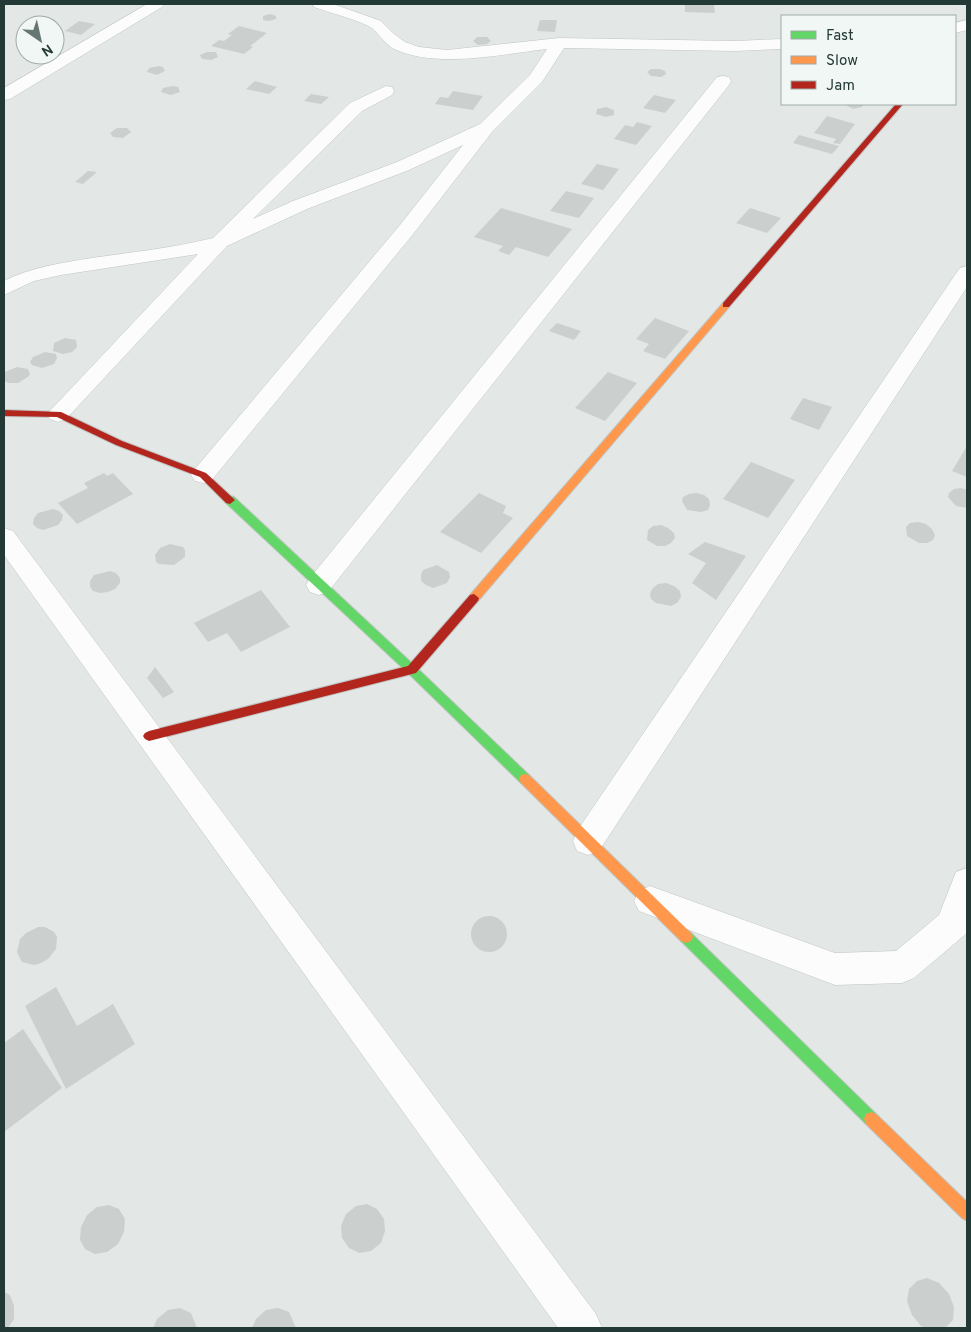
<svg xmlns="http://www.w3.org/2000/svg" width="971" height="1332" font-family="Overpass,sans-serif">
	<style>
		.building { fill: #cbcfce }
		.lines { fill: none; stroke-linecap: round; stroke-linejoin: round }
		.street-casing { stroke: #c0c5c3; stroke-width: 1 }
		.fast-casing { stroke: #c0c6c3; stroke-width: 2 }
		.slow-casing { stroke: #c0c6c3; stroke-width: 2 }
		.jam-casing { stroke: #c0c6c3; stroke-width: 2 }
		.street { fill: #fbfcfb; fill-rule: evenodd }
		.fast { fill: #63d668; fill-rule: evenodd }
		.slow { fill: #ff974d; fill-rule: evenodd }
		.jam { fill: #b3261e; fill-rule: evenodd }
	</style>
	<rect width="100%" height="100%" fill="#e3e8e6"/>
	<path class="building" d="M685,4H714L715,13L685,12Z
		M270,14L276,16V19L269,21L263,20V16Z
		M540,20H557L555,32L537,31Z
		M79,21L95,24L81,35L65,31Z
		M239,26L267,33L250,46L253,47L244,54L211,46L219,40L224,41L232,35L228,34Z
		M477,37H487L491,41L487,44L478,45L473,41Z
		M207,52H216L218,57L211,60L202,59L200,55Z
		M159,66L163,67L165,71L157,75L147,72L149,68Z
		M651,69H660L665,71L666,74L661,77L651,76L647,72Z
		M255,81L277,87L269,94L246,89Z
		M173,86L178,87L180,92L171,95L161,92L163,88Z
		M453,91L483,96L473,110L435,104L440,97L448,98Z
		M311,94L329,97L321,104L304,101Z
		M654,95L676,100L665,113L643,108Z
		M844,104H863V105L862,107L853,109Z
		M606,107L614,110V115L606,117L596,114L597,109Z
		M827,116L855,124L840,144L833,143L836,139L814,133Z
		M637,122L652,126L636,145L614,139L625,125L633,127Z
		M117,128H127L131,132L123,138L113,137L110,133Z
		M799,135L839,146L832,154L793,143Z
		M597,164L619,169L603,190L581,184Z
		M88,171L97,172L83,184L75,182Z
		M566,191L594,198L579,218L550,211Z
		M501,208L572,229L548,257L516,247L509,255L498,251L503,246L474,237Z
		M750,208L781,218L767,233L736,223Z
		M655,318L689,331L665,359L643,351L649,344L636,339Z
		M557,323L581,331L574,340L549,331Z
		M65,338L76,340L77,347L72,352L63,354L53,351L54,343Z
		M45,352L56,354L57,358L54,364L42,368L32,365L30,362L33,357Z
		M17,367L28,369L30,374L28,377L18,383H9L4,381L5,372Z
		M608,372L637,383L605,421L575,408Z
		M803,398L832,407L819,430L790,419Z
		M967,446V477L952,471Z
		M751,462L795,480L768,518L723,499Z
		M104,473L107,476L113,473L133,494L77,524L58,503L88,488L84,483Z
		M961,488L967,490V508L956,506L948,497L949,493L954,489Z
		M479,493L506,506L503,513L513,518L481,553L440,532Z
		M697,493L704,495L709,499L710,505L708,510L701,512L687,510L682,501L683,497L689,494Z
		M53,509L59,511L63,515L62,520L58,525L43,530L37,528L33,524L34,518L38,513Z
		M918,522L926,524L932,529L935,535L933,540L927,543H919L907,536L906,527L910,523Z
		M661,525L668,528L674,533L675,538L671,543L665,546H657L647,540L648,530L653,526Z
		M705,542L746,556L716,600L692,583L706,563L688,554Z
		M170,544L183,547L185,550V557L174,565L159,564L156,562L155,555L160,548Z
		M437,565L449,572L450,577L447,583L433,588L426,585L421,581V575L423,570Z
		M110,571L116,573L120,578V583L115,589L108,592L100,593L93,591L90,587V581L94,575Z
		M666,583L674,586L680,591L681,597L677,603L671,606L656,603L651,599L650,594L652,589L658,584Z
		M261,590L290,627L241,652L227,633L208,642L194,623Z
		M155,667L174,692L163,698L147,678Z
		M471 934a18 18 0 1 1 36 0a18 18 0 1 1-36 0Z
		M38,927H45L54,932L57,937L56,949L48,959L41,963L34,965L22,962L17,952L20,939L26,933Z
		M56,987L77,1026L113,1004L135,1044L66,1089L25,1006Z
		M23,1029L62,1088L4,1132V1043Z
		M367,1204L377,1209L384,1219L385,1231L381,1243L371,1251L359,1253L349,1248L342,1238L341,1226L346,1214L356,1206Z
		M109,1205L119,1209L125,1219L124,1232L118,1244L107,1252L95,1254L85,1249L80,1240L81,1227L87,1215L97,1207Z
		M927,1278L939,1283L949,1294L954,1307L953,1320L945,1328H927L921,1326L912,1315L907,1301L909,1289L917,1281Z
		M4,1292L10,1295L14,1306V1319L8,1328H4Z
		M180,1308L191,1313L197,1328H153L157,1319L168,1310Z
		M278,1308L289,1312L296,1328H252L256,1319L266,1310Z"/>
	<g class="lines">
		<g class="street-casing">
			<path id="street" d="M147,4H165L162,7L10,99L4,100V88Z
				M312,4H333L381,21L394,34L405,42L419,47L447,50L559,38L735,41L782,39V49L735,51L564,48L542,82L492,132L414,233L211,481L203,483L195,481L191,475L195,469L400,225L463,145L409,170L307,209L227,246L66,419L58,422L50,419L47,414L198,254L61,275L34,281L4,295V281C31,267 62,263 92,258C133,252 173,248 213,238L350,103L386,86L392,87L394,91L392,95L362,111L253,219L293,201L397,162L480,124L530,75L547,49C501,54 438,69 394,49C385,44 380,35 372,28C362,21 327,12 314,7Z
				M967,20V30L955,33V23Z
				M723,76L729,77L731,81L729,85L328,592L319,595L310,592L306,585L310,578L717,77Z
				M967,266V287L599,851L588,855L577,851L573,841L577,831L957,272L960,268Z
				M4,528L13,531L596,1314L602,1328H558L4,555Z
				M967,868V933L914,978L902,983L835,985L639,911L634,901L639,891L650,886L835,953L896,951L939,915L956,872Z"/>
		</g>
		<g class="fast-casing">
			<path id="fast" d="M230,496L234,497L416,667L529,775L531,779L529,783L525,784L521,783L408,673L226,503L225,500Z
				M686,931L691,933L876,1114L878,1119L876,1124L871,1126L866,1124L681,941L679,937L681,933Z"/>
		</g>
		<g class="slow-casing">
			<path id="slow" d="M726,302L730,305L729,307L478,601H470L469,598L470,595L723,303Z
				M525,774L529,775L691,933L693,937L691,941L686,943L681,941L521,783L519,779L521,775Z
				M871,1112L876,1114L967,1202V1221L962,1218L866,1124L864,1119L866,1114Z"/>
		</g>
		<g class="jam-casing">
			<path id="jam" d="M896,104H903L729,307H723V303Z
				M4,410L61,412L122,441L206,473L235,500L230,504L226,503L200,477L116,445L57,417L4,416Z
				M474,594L479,598L478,601L416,673L149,741L145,739L143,736L145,733L149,731L408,666L470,595Z"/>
		</g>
		<use href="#street" class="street"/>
		<use href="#fast" class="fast"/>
		<use href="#slow" class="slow"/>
		<use href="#jam" class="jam"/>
	</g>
	<rect width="971" height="1332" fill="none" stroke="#233935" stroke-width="10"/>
	<rect x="781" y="15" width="175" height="90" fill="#f1f7f5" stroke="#9faba8"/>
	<rect x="791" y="31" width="25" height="8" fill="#63d668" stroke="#9faba8"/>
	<text x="826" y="40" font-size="15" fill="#233935">Fast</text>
	<rect x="791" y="56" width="25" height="8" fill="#ff974d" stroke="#9faba8"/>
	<text x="826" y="65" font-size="15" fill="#233935">Slow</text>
	<rect x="791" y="81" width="25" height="8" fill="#b3261e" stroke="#9faba8"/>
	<text x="826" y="90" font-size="15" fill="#233935">Jam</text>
	<g transform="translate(40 40) rotate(146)"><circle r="24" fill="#f1f7f5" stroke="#9faba8"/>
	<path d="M0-4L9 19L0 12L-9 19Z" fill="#667673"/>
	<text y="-8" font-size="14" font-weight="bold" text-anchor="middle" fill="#233935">N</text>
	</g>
</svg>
